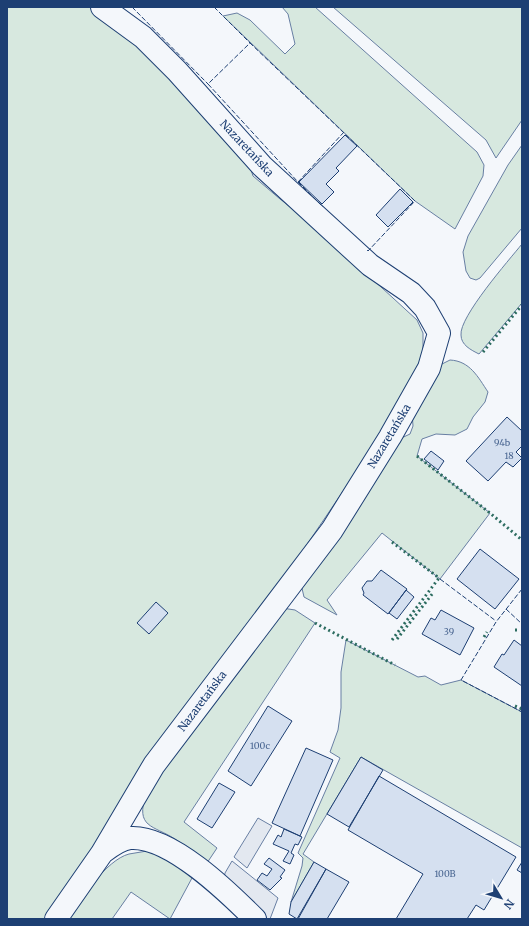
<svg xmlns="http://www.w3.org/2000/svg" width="529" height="926" font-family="Merriweather,serif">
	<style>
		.green { fill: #d7e8df; stroke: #687fa3 }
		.parking { fill: #e3e8f0; stroke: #687fa3 }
		.building { fill: #d5e0f0; stroke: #1d3f73 }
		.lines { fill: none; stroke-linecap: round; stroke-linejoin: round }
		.minor-casing { stroke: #1d3f73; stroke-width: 24 }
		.minor { stroke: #f4f7fb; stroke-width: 22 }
		.hedge { stroke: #2c6c60; stroke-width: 3; stroke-dasharray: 2 3; stroke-linecap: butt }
		.fence { stroke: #1d3f73; stroke-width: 1; stroke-dasharray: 5 2; stroke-linecap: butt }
		.labels { text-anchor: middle; stroke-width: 3; stroke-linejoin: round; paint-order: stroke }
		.number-label { font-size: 9px; fill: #4b6792 }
		.street-label { font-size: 11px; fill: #1d3f73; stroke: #f4f7fb }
	</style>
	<rect width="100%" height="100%" fill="#f4f7fb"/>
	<path class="green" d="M7,7H89L140,45L249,164L253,176L280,199L309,221L417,320L423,333V348L421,365L388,425L291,568L49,919H7Z
		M282,7H315L477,152L484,165L483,176L455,229L415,201L223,16L237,13L250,20L285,54L295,44L288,14Z
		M333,7H522V120L496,158L486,140Z
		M522,145V228L480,278L476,280L470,278L466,271L463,252L468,236L508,165Z
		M522,244V303L479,354C471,350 461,345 461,335C459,317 509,260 522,244Z
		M450,360C470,361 478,377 488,392L485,402L473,417L467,429L455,435L436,434L422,439L417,456L490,513L440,579L382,533L327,600L337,615L304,597L301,584L395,441L410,434L413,426L412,412L440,365Z
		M282,608L295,610L315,623L184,822L217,848L207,863C197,855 186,846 175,839C153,825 135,828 146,794Z
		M346,640L418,677L425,676L441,685L461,680L522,712V848L361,757L303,854L314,862L291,902L302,866L303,858L298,853L340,758L330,752L338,730L341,708V672Z
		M147,851L165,856L190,872L192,878L170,919L131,892L112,919H66C80,900 106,860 129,854C135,853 141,852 147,851Z"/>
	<path class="parking" d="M258,818L272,826L247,868L234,857Z
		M232,861L278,898L270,919H266L260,911L224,879L225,873Z"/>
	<path class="building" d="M345,135L357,146L336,168L339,171L326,184L334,192L322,204L299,182Z
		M400,189L413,202L388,227L376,215Z
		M507,417L522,431V446L516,452L522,458L513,467L506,462L488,481L466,461Z
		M431,451L444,461L438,470L424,459Z
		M480,549L519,579L495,609L457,579Z
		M381,570L407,589L388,614L363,595L364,593L362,588L367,581H372Z
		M406,590L414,597L397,619L389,613Z
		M156,602L168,613L149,634L137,623Z
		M441,610L474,628L460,655L422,634L431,618L435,620Z
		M514,640L522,646V686L494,667L502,654L504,655Z
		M268,706L292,721L251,786L228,771Z
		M306,748L333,760L300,836L272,823Z
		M361,757L383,770L349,827L327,814Z
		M379,776L516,857L484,910L476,905L467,919H396L423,874L348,830Z
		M219,783L235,792L212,828L197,819Z
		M284,829L302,837L298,845L295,844L291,853L294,855L290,864L283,861L289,851L273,844L278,835L281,837Z
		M269,858L285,870L280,877L282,878L270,890L257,880L262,873L267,876L272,869L264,864Z
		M314,862L326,869L297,919L289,914L291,902Z
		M522,862V873L517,870Z
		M326,869L349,882L327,919H298Z"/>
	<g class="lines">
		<g class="minor-casing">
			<path id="minor" d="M103,852C111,846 120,839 130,838C170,835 228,892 255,919
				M56,919L102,853L154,765L332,530L390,437L429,368L439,333L425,308L411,293L370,265L262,166L177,71L143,37L102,7"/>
		</g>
		<use href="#minor" class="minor"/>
		<path class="hedge" d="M483,352L522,305
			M417,456L490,513L522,540
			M315,623L395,665
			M515,630H520
			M484,637L487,632
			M397,639L433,593
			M392,640L439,578L392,542
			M515,706L522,709"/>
		<path class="fence" d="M132,7L208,84
			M214,7L250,43
			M344,132L298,182L208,84L250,43L415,201L368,251L367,250
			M298,182L323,207
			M440,579L496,621
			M522,589L496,622L461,680L522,712
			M506,609L522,624"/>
	</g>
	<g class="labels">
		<g class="number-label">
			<text x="502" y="446">94b</text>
			<text x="509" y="459">18</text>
			<text x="449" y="635">39</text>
			<text x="260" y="749">100c</text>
			<text x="445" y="877">100B</text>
		</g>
		<g class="street-label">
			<text transform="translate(247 148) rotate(47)" y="4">Nazaretańska</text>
			<text transform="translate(389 436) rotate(-59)" y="4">Nazaretańska</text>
			<text transform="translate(202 701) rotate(-53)" y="4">Nazaretańska</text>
		</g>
	</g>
	<rect width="529" height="926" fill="none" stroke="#1d3f73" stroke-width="16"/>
	<g transform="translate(501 898) rotate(128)" stroke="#f4f7fb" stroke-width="3" paint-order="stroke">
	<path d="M0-3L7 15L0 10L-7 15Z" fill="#1d3f73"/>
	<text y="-6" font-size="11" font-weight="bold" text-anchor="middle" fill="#1d3f73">N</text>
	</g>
</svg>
